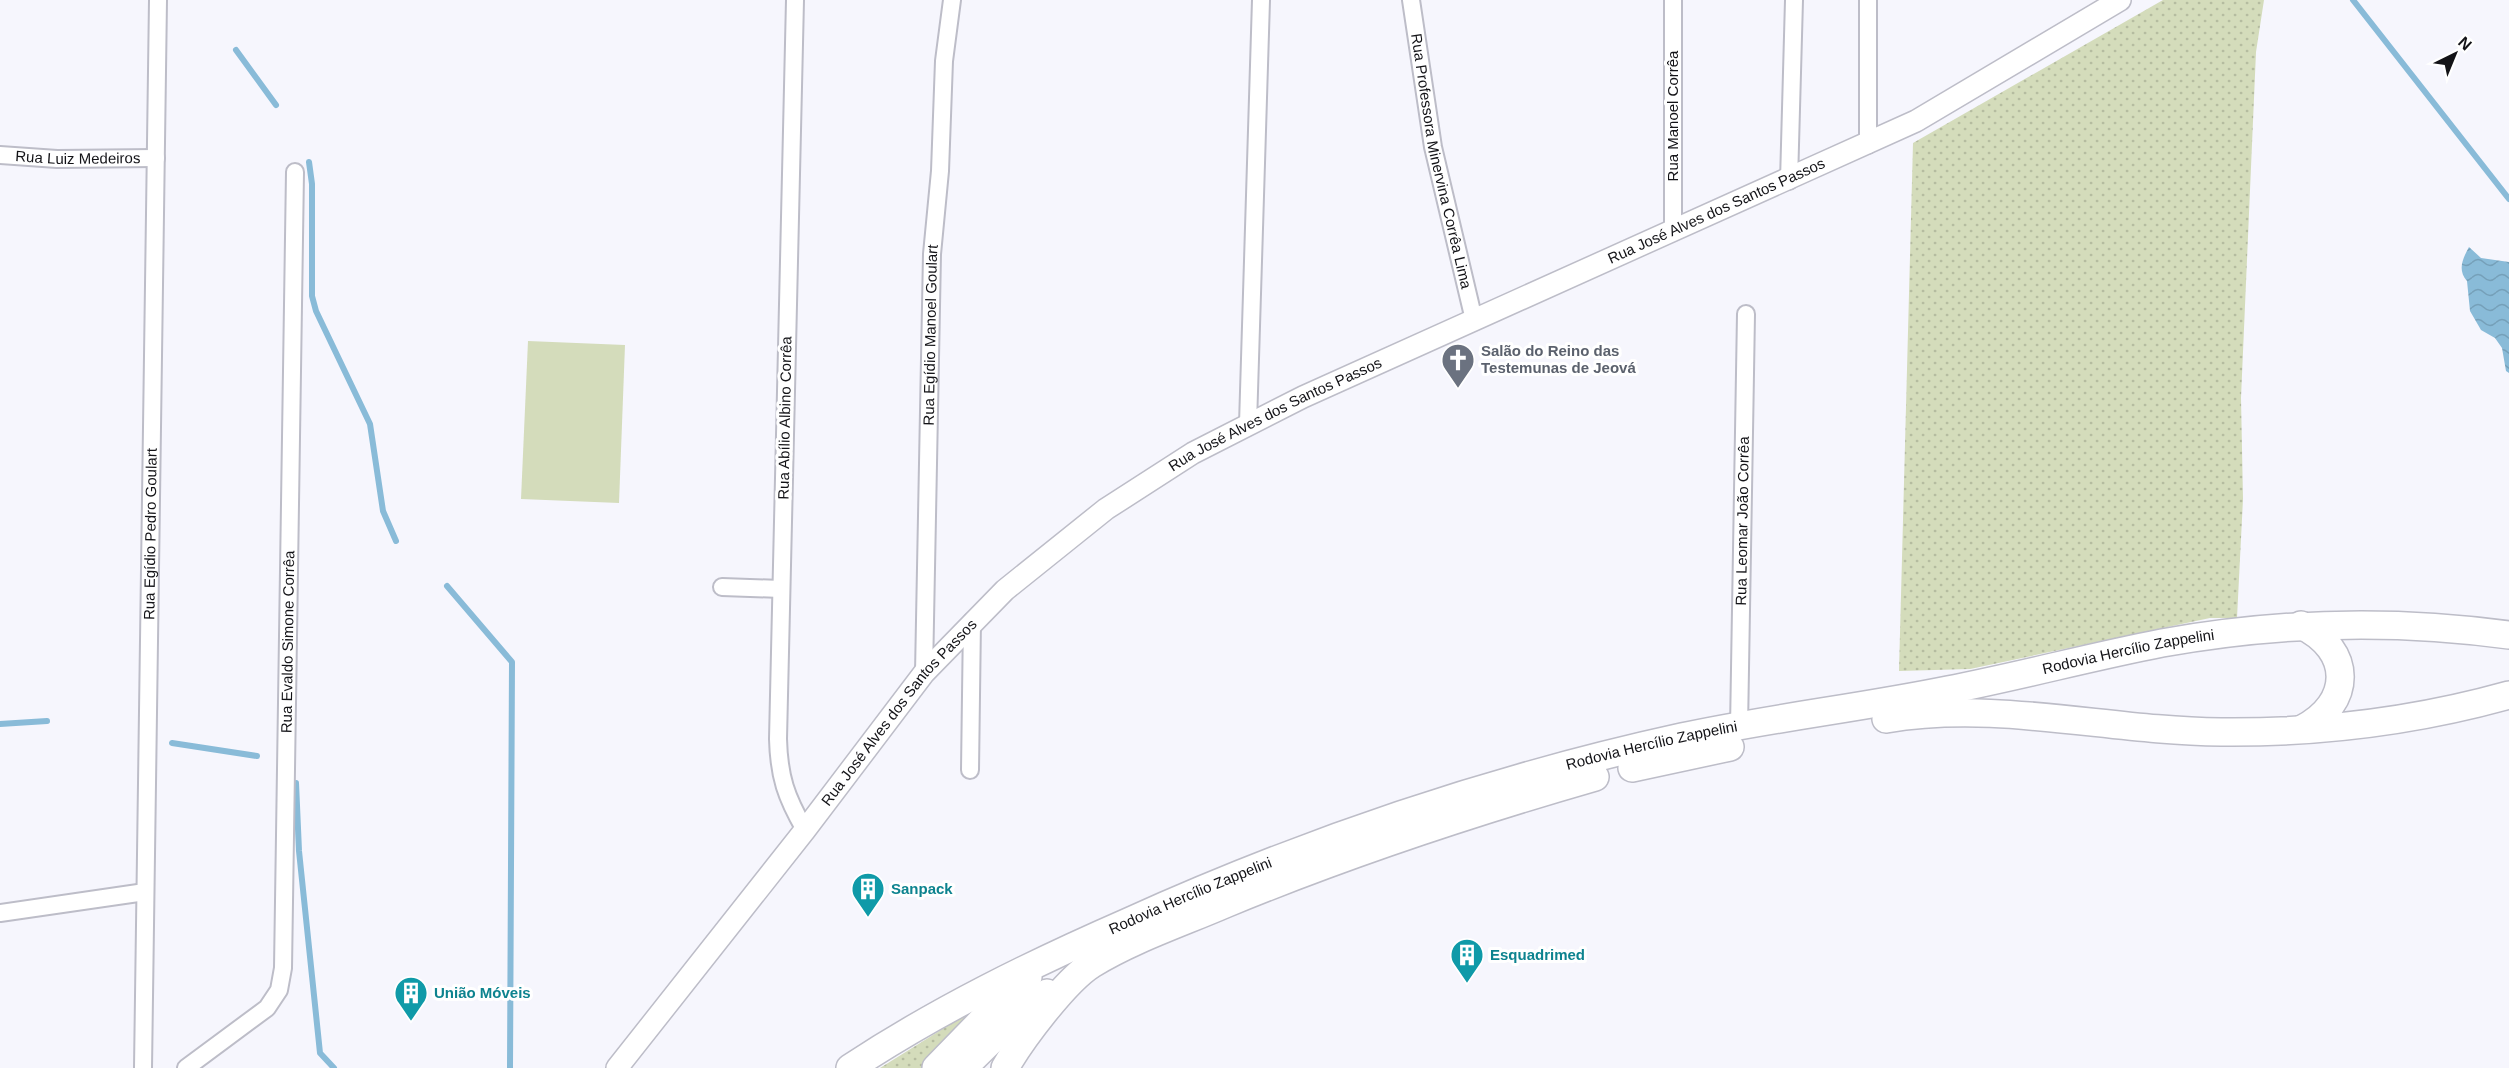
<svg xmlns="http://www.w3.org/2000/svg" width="2509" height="1068" font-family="Arial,sans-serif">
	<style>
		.grass { fill: url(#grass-dots) }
		.garden { fill: #d4dcbb }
		.water { fill: url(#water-waves) }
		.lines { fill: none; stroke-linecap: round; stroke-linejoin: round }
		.stream { stroke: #89bbd8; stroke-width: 6 }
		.minor-casing { stroke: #bdbdc8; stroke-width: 20 }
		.tertiary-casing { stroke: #bdbdc8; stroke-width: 24 }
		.primary-casing { stroke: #bdbdc8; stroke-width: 30 }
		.minor { stroke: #fff; stroke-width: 16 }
		.tertiary { stroke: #fff; stroke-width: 21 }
		.primary { stroke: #fff; stroke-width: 27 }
		.labels { text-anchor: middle; stroke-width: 6; stroke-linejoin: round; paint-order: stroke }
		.street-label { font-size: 15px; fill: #131317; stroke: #fff }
		.worship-label { font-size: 15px; font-weight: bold; fill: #5b616d; stroke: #fff; text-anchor: start }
		.culture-label { font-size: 15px; font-weight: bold; fill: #0d838f; stroke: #fff; text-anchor: start }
	</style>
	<defs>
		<pattern id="grass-dots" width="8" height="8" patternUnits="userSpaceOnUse" patternTransform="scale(1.5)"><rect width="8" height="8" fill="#d4dcbb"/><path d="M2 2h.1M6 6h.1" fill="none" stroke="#b5bca0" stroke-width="1.8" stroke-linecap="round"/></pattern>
		<pattern id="water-waves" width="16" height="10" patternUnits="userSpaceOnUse" patternTransform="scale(1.5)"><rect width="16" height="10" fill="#89bbd8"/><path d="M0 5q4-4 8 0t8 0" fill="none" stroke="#75a0b9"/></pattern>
	</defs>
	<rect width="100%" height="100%" fill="#f6f6fd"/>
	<path class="grass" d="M2163,0H2264L2256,52L2241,398L2243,499L2237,618H2210L1970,669L1899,671L1913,143Z
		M981,1005L925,1068H880Z"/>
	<path class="garden" d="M528,341L625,345L619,503L521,499Z"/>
	<path class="water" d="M2469,247L2481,258L2509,262V373L2506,371L2502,348L2495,338L2481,330L2470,311L2467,281C2457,270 2463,258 2469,247Z"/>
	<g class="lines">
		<path class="stream" d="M2353,0L2509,199
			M236,50L276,105
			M309,162L312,184V296L316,311L370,424L383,511L396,541
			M447,586L512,662L510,1068
			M0,724L47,721
			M172,743L257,756
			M296,783L299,851L320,1053L334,1068"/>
		<g class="minor-casing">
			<g id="minor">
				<path d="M795,0L778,739C779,777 786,797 805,830"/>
				<path id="s1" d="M1411,0L1433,147L1474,320"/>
				<path d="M1868,0V145"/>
				<path id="s2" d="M0,155L57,159L156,158"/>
				<path d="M1789,181L1794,0"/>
				<path d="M1673,232V0"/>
				<path d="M1248,424L1261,0"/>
				<path d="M722,587L781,589"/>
				<path id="s3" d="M924,673L932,254L940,171L944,61L952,0"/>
				<path id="s4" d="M1739,728L1746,314"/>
				<path d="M970,770L972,621"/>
				<path d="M0,913L145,892"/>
				<path id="s5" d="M143,1068L158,0"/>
				<path id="s6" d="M186,1068L267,1008L279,990L283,968L295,172"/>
			</g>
		</g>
		<g class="tertiary-casing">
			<g id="tertiary">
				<path id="s7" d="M617,1068L805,830L924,673L1005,590L1106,509L1193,453L1303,397L1916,121L2120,0"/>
			</g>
		</g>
		<g class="primary-casing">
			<g id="primary">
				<path d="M2301,625C2353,650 2353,703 2302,729"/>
				<path d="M1886,719C1998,700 2108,731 2221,732C2318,733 2416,721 2509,695"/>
				<path d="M1632,768L1730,747"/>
				<path id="s8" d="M850,1068C938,1010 1032,964 1128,922C1305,842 1491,779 1682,737C1770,718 1860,708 1948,690C2020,676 2090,657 2162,643C2278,622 2392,619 2509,635"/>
				<path d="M936,1068L1001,1001L1028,977"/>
				<path d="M963,1068L1014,1018L1047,993"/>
				<path d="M1005,1068C1021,1040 1065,981 1092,964C1133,939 1181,923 1225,904C1346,854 1470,813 1595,777"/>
			</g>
		</g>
		<use href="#minor" class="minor"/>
		<use href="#tertiary" class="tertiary"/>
		<use href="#primary" class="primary"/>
	</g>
	<defs>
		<g id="church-pin" transform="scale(1.725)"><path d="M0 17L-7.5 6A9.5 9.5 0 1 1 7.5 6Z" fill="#6b7280" stroke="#fff"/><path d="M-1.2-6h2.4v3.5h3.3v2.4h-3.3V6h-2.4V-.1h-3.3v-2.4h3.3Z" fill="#fff"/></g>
		<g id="building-pin" transform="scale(1.725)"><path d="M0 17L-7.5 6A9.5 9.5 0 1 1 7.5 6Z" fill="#0f9aa8" stroke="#fff"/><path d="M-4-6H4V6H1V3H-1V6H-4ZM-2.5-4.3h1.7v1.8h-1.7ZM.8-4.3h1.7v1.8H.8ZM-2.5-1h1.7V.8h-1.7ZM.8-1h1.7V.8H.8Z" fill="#fff"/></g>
	</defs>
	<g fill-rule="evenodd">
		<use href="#church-pin" x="1458" y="360"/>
		<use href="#building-pin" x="868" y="889"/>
		<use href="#building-pin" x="1467" y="955"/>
		<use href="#building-pin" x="411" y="993"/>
	</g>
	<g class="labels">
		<g class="street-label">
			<text transform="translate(1673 116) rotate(-90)" y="5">Rua Manoel Corrêa</text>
			<text dy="5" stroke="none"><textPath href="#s2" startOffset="78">Rua Luiz Medeiros</textPath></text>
			<text dy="5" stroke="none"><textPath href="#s1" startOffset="164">Rua Professora Minervina Corrêa Lima</textPath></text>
			<text dy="5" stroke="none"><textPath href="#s7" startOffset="1426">Rua José Alves dos Santos Passos</textPath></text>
			<text dy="5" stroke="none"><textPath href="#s3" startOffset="338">Rua Egídio Manoel Goulart</textPath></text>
			<text dy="5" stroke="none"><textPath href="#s7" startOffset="940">Rua José Alves dos Santos Passos</textPath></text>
			<text transform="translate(785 418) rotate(-89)" y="5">Rua Abílio Albino Corrêa</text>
			<text dy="5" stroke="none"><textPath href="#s4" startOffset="207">Rua Leomar João Corrêa</textPath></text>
			<text dy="5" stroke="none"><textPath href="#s5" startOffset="534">Rua Egídio Pedro Goulart</textPath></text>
			<text dy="5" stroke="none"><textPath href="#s6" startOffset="471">Rua Evaldo Simone Corrêa</textPath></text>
			<text dy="5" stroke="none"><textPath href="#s8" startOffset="1354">Rodovia Hercílio Zappelini</textPath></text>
			<text dy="5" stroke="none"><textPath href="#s7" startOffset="454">Rua José Alves dos Santos Passos</textPath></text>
			<text dy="5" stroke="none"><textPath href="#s8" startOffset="868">Rodovia Hercílio Zappelini</textPath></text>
			<text dy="5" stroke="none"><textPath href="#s8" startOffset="382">Rodovia Hercílio Zappelini</textPath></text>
		</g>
		<g class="worship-label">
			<text x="1481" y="356">Salão do Reino das<tspan x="1481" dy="17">Testemunas de Jeová</tspan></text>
		</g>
		<g class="culture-label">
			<text x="891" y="894">Sanpack</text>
			<text x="1490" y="960">Esquadrimed</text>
			<text x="434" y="998">União Móveis</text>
		</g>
	</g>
	<g transform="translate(2455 54) rotate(43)" stroke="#ffffff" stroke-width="4.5" paint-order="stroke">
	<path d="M0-4.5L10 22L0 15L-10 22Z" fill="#131317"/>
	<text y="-9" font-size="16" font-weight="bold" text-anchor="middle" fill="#131317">N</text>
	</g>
</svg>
